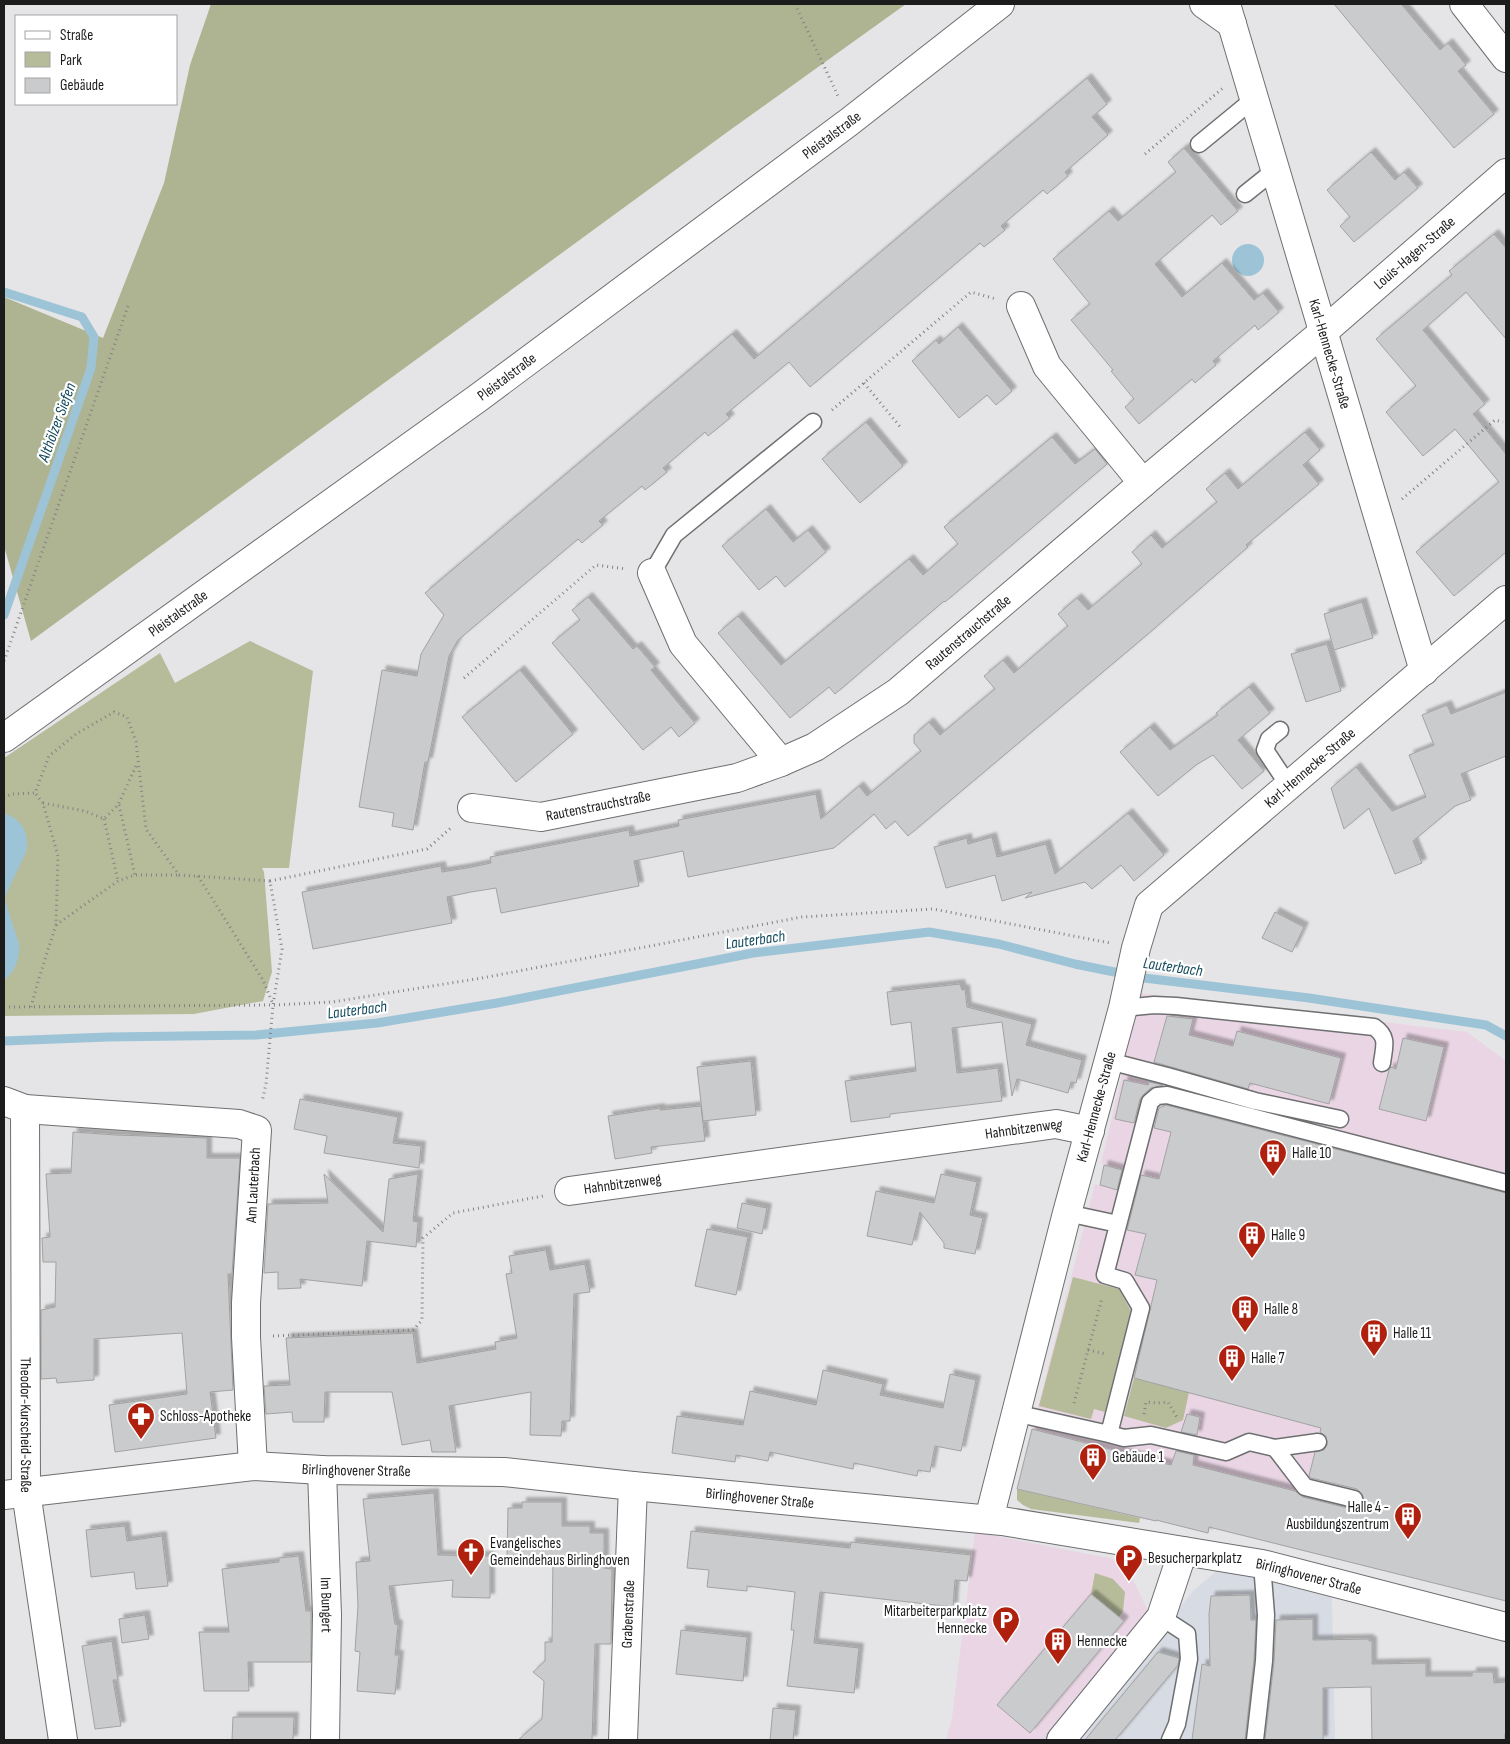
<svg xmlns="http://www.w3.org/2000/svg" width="1510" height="1744" font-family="'Sofia Sans Condensed',sans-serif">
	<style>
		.built { fill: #d7dbe3 }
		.industrial { fill: #e9d5e4 }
		.green { fill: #b6bb9a }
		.forest { fill: #aeb491 }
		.water { fill: #9cc4d6 }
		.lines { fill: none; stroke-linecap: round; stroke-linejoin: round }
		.stream { stroke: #9cc4d6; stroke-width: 9 }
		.building { fill: #cacbcc; stroke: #a2a2a3; filter: url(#shadow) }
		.service-casing { stroke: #6e6f70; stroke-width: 19 }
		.minor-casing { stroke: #6e6f70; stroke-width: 30 }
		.secondary-casing { stroke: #6e6f70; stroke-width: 30 }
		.path { stroke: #838384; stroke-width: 3; stroke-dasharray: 1 4; stroke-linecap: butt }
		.service { stroke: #fff; stroke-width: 16 }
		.minor { stroke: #fff; stroke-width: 28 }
		.secondary { stroke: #fff; stroke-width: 28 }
		.labels { text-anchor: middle; stroke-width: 4.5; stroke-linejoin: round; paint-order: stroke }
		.street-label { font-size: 15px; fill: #1c1c1c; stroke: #fff }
		.poi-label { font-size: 15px; fill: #1c1c1c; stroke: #fff; text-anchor: start }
		.water-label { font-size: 16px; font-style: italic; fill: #154b5e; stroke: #fff }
	</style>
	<defs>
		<filter id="shadow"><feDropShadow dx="4.5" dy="-4.5" stdDeviation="1" flood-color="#0004"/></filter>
	</defs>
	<rect width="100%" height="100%" fill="#e5e5e7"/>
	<path class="built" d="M1221,1567L1332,1598L1335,1740H1076L1192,1592Z"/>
	<path class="industrial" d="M1138,993L1467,1032L1506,1061V1601L1210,1527L1208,1533L1156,1519V1521L1024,1504L1017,1489L1095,1184L1116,1190L1121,1170L1101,1164L1122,1075L1115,1072Z
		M975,1532L1124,1561L1148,1611L1141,1626L1046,1740H946L952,1718Z"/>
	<path class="green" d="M250,641L313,671L289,868H262L264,872L272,972L263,1001L194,1014L4,1016V758L160,653L175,683Z
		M1073,1277L1119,1289L1131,1311L1105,1412L1094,1409L1091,1419L1039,1406Z
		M1134,1378L1189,1392L1183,1420L1166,1428L1124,1416Z
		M1017,1489L1140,1518L1139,1523L1031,1509L1023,1505L1017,1500Z
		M1095,1573L1113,1579L1125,1592L1123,1611L1119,1617L1091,1594Z"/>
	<path class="forest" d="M211,4H906L726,133L31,641L4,546V297L103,338L164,183L190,65Z"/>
	<path class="water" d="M1232 260a16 16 0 1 1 32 0a16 16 0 1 1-32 0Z
		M4,813C22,819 30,834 26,852L5,897L6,903L19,944C20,958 16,971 4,980Z"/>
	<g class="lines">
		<path class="stream" d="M4,292L82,317L94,337L91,368L4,615
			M4,1041L108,1037L256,1035L377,1023L497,1003L753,953L929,932L999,944L1075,964L1144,978L1309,998L1486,1025L1506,1036"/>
	</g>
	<path class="building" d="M1334,4H1401L1440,50L1448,43L1466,65L1458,71L1494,114L1454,148Z
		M1087,78L1107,104L1092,117L1108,135L1065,172L1068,176L1047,194L1043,190L1001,226L1005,230L984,247L980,243L810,387L789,362L726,414L730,418L708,436L705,432L663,468L667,472L645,490L642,486L599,521L603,525L592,534L582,543L578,539L458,640L449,656L428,762H425L413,830L392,826L394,813L359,807L382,670L417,676L421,654L444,615L425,593L732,334L754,359Z
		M1184,148L1238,211L1221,225L1212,215L1155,264L1182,297L1222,263L1254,300L1263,293L1279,312L1258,330L1255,325L1213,361L1216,365L1205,374L1195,383L1192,379L1139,424L1125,407L1134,399L1111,371L1113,370L1071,320L1090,304L1053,259L1109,211L1118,221L1176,172L1168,162Z
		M1371,152L1395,180L1404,172L1418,188L1354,242L1340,226L1350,217L1327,190Z
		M1494,234L1506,248V339L1466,292L1423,330L1485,404L1473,414L1506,454V552L1454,596L1416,552L1499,482L1455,429L1423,456L1386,412L1416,386L1376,339L1452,275L1449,271Z
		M958,327L1012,391L996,405L987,395L959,418L912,361L936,340L939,344Z
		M866,422L903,466L860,503L822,459Z
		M1305,432L1320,450L1303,465L1319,484L1246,545L1248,547L1148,634L908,836L895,821L886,829L874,814L834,848L688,877L683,851L659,856L634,861L639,886L501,913L496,888L471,892L447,897L452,923L313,949L302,892L441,866L442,872L467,868L491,863L490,857L629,830L630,836L654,831L679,826L678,820L816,794L821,819L859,786L867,796L921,751L914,743V735L929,722L940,735L995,689L984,676L994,668L1003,660L1014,673L1068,626L1058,614L1077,598L1088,610L1142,564L1132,552L1141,544L1151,535L1162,548L1217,502L1206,489L1225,473L1238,489Z
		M1052,437L1075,464L1095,449L1107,464L945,602L944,601L835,694L829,687L790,718L718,633L738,616L781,665L909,559L923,575L958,544L944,527Z
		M766,509L793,542L808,530L826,552L785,587L776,576L759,590L722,546Z
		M588,597L633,649L637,646L655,667L651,670L695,723L679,737L671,727L643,750L552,643L580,620L572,610Z
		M1362,602L1373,638L1334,650L1324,614Z
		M1327,644L1341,691L1306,702L1291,654Z
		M520,670L573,734L516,782L462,717Z
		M1249,687L1270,713L1238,740L1264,771L1242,789L1213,755L1196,765L1158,796L1120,752L1150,727L1170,750L1218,715L1216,713Z
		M1506,692V756L1461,774L1471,800L1455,806L1413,841L1422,863L1395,874L1369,808L1344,829L1331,788L1356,767L1392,811L1426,797L1409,755L1434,745L1422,715L1447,705L1451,714Z
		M1128,813L1164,855L1134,881L1121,865L1092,889L1085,882L1025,898L1032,892L1002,901L995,875L946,888L934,847L967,838L968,844L992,837L997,857L1046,844L1055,874Z
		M1275,912L1304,927L1292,952L1262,938Z
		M960,984L962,990L965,989L967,1007L1032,1024L1026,1045L1082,1060L1076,1083L1071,1082L1068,1093L1017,1079L1012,1096L1002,1022L952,1028L957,1073L998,1068L1002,1101L890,1114V1117L851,1122L845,1081L916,1071L911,1022L891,1025L887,992Z
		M1167,1016L1193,1019L1189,1035L1233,1046L1237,1031L1341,1058L1329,1104L1250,1083L1248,1089L1154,1062Z
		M1403,1038L1444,1047L1426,1121L1379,1109L1389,1070L1391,1067L1396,1069Z
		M751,1061L756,1115L703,1121L697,1067Z
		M1124,1080L1148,1085L1149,1082L1163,1085L1151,1088L1143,1095L1140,1099L1134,1123L1115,1119Z
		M300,1099L398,1117L393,1143L421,1146L419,1168L324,1153L327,1136L294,1129Z
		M1166,1105L1506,1193V1601L1209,1527L1208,1533L1156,1520V1521L1017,1489L1032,1429L1171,1465L1176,1451L1194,1455L1193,1465L1295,1491L1303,1497L1352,1509L1357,1508L1364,1502L1363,1496L1357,1489L1311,1478L1309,1476L1315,1452L1324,1450L1327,1445L1326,1436L1320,1432L1321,1428L1134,1378L1157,1280L1135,1275L1146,1234L1127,1230L1141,1175L1159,1179L1171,1132L1154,1128L1159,1108Z
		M701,1106L705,1141L651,1147L652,1153L615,1159L608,1116L660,1108V1110Z
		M73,1132L116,1135L207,1138V1158H240L232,1274H228L233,1390L210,1392L216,1438L115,1452L109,1405L187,1394L182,1333L94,1339V1380L57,1383L56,1378L41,1379V1310L55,1307L56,1262H43L42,1238L50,1237L46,1174L71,1173Z
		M1104,1165L1122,1170L1117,1190L1100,1185Z
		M324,1174L383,1232L389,1179L418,1174L413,1221L418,1222L416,1247L367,1241L362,1286L300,1279L301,1288L278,1289V1272L264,1273L268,1204L328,1203Z
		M941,1174L977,1182L970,1215L983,1218L975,1254L944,1248V1243L920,1212L912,1245L867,1236L876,1191L934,1203Z
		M742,1203L767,1208L762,1234L737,1228Z
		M707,1229L748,1237L736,1295L695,1286Z
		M546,1250L550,1270L585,1264L590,1292L574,1294L570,1421H562L561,1436L530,1435L531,1392L449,1406L456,1452H432L430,1440L402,1445L392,1392H325L324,1422H293L292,1412L266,1414L264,1386L290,1385L286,1338L413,1333L417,1363L496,1349L495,1342L517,1338L506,1274L512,1273L509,1256Z
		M823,1370L883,1384L880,1395L943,1408L950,1374L976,1380L961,1451L935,1446L930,1472L918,1470L917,1476L854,1463L853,1469L770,1452L768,1461L736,1455L735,1462L672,1453L677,1416L743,1425L750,1391L816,1405Z
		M1187,1414L1200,1417L1197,1435L1181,1432Z
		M434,1493L438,1555L490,1556V1598L452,1597L453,1580L389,1586L395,1624L398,1625L395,1655H399L395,1694L357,1691L360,1652L355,1651L358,1606L356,1562L370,1561L363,1499Z
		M522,1502H562V1526H590V1533H604V1568L612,1569L611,1644H595L592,1740H518L542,1719L544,1681L533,1672L545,1661V1642H552L553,1556H507L508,1508H522Z
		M125,1526L127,1541L162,1536L168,1586L136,1589L134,1572L91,1577L86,1530Z
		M691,1531L850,1548L851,1542L971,1555L967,1581L955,1580L953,1607L820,1592L814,1643L859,1648L854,1693L787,1686L794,1630H791L795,1592L747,1586V1591L707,1587L709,1570L687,1568Z
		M299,1556L306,1611H311V1662H248L249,1691H204L199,1632H229L222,1569L279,1562V1558Z
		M1091,1594L1124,1621L1030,1733L997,1705Z
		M1250,1595L1251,1620H1256L1254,1660L1245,1740H1192L1202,1664L1210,1666L1209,1614L1211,1596Z
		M145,1615L149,1639L122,1643L119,1619Z
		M1313,1619V1640L1369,1639V1641H1372V1664L1426,1663V1676H1472V1672H1493L1494,1683L1506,1682V1734H1505V1740H1372L1371,1687L1323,1688V1740H1265L1274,1662L1276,1620Z
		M681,1630L747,1637L743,1681L676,1674Z
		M112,1641L118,1680H113L121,1726L95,1729L82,1646Z
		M1158,1652L1179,1658L1178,1665L1115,1740H1085Z
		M773,1708L796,1710L793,1740H770Z
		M233,1717H294L293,1740H232Z"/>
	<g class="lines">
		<g class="service-casing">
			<path id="service" d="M1199,144L1255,98
				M1245,194L1275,170
				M652,573L674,535L813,422
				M1280,730L1269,739L1265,750L1289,786
				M1123,1008L1154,1005L1176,1006L1374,1027C1389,1037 1384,1047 1382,1063
				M1109,1061L1167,1076L1255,1101L1340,1119
				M1067,1213L1118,1224
				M1015,1413L1109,1434
				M1318,1442L1275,1448L1249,1442L1226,1452L1151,1435L1124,1438L1109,1434L1141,1308L1125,1281L1105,1275L1150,1102L1157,1096L1167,1095L1506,1183
				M1275,1448L1305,1487L1354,1499
				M1161,1617L1187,1634L1189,1659L1177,1724L1170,1740
				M1255,1740L1264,1661L1266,1615L1262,1564"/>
		</g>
		<g class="minor-casing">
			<g id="minor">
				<path id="s1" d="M1226,4L1424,671"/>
				<path d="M1464,4L1506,58"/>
				<path id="s2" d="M1143,483L1322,333L1506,173"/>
				<path d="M652,573L683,644L781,762"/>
				<path id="s3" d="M472,808L541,817L737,778L781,762L815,747L898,692L1143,483L1047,366L1021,306"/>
				<path d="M4,1101L25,1109L239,1124L257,1130L246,1303V1337L253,1466"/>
				<path id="s4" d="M25,1109L26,1492L63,1740"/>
				<path id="s5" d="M569,1191L1056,1124L1090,1131"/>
				<path id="s6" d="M322,1470L327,1615L325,1740"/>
				<path id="s7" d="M4,1495L253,1466L322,1470L504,1472L633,1486L1002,1521L1262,1564L1506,1627"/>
				<path id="s8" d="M989,1519L1067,1213L1123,1008L1136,948L1149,905L1506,600"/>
				<path id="s9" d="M623,1740L633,1486"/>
				<path d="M1061,1740L1161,1617L1183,1551"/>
			</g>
		</g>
		<g class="secondary-casing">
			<g id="secondary">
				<path d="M1204,4L1232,24"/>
				<path id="s10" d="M4,738L478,398L849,122L1000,4"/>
			</g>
		</g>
		<path class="path" d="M795,4L838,96
			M1145,154L1223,88
			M864,383L902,429
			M832,410L971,292L996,299
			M1402,499L1495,420L1503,422
			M4,661L129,303
			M464,678L596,565L626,569
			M4,798L11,794L35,793L49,756L76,734L114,712L127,717L136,742L146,829L179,875L270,881L282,949L273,1005L266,1084L262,1102
			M43,803L85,811L104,819L118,805L137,764
			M119,805L135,875
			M104,819L118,881
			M198,876L263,980L273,1004
			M270,881L427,849L453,826
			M56,925L118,881L135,875H178
			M4,1007L273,1005L332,1002L482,978L802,917L933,909L1110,943
			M31,1007L39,978L56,925L58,856L43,803L35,793
			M273,1336L413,1330L422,1320L423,1238L453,1213L543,1196
			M1088,1350L1106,1354
			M1074,1403L1102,1298
			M1144,1414L1146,1402L1157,1403L1168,1402L1178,1419"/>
		<use href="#service" class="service"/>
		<use href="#minor" class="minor"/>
		<use href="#secondary" class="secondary"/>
	</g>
	<defs>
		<g id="building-pin" transform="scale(1.4375)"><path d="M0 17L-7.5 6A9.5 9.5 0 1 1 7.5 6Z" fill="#af210e" stroke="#fff"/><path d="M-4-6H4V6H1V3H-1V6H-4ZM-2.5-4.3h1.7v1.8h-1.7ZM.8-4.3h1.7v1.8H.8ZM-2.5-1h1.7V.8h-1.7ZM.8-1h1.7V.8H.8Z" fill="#fff"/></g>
		<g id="pharmacy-pin" transform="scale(1.4375)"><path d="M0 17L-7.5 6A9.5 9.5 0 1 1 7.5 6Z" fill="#af210e" stroke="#fff"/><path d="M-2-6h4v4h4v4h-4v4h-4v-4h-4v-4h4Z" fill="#fff"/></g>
		<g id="church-pin" transform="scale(1.4375)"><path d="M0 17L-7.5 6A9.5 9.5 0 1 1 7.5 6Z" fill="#af210e" stroke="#fff"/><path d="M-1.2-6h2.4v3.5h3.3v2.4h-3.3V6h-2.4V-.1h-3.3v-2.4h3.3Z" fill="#fff"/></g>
		<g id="parking-pin" transform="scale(1.4375)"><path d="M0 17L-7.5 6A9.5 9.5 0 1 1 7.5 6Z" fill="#af210e" stroke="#fff"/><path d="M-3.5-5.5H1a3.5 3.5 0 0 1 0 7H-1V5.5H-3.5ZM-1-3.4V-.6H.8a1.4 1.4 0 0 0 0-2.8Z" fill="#fff"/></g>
	</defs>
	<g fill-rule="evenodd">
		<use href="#building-pin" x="1273" y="1153"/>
		<use href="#building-pin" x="1252" y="1235"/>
		<use href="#building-pin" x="1245" y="1309"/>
		<use href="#building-pin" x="1374" y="1333"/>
		<use href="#building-pin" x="1232" y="1358"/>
		<use href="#pharmacy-pin" x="141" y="1416"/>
		<use href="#building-pin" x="1093" y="1457"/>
		<use href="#building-pin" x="1408" y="1516"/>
		<use href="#church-pin" x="471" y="1552"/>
		<use href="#parking-pin" x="1129" y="1558"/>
		<use href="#parking-pin" x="1006" y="1620"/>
		<use href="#building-pin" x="1058" y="1641"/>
	</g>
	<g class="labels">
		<g class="street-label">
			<text dy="5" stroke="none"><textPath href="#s10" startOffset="1024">Pleistalstraße</textPath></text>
			<text dy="5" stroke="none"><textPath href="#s2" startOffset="356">Louis-Hagen-Straße</textPath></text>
			<text dy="5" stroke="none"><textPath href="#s1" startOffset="365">Karl-Hennecke-Straße</textPath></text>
			<text dy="5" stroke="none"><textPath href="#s10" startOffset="619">Pleistalstraße</textPath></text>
			<text dy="5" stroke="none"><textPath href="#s10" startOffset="214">Pleistalstraße</textPath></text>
			<text dy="5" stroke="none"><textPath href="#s3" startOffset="545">Rautenstrauchstraße</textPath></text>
			<text dy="5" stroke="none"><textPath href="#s8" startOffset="846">Karl-Hennecke-Straße</textPath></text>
			<text dy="5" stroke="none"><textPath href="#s3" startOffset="128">Rautenstrauchstraße</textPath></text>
			<text dy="5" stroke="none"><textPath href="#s8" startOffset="426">Karl-Hennecke-Straße</textPath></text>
			<text dy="5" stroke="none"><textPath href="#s5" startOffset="459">Hahnbitzenweg</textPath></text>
			<text dy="5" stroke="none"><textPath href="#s5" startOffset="54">Hahnbitzenweg</textPath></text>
			<text transform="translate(253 1185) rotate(-87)" y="5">Am Lauterbach</text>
			<text dy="5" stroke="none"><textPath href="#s4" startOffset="316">Theodor-Kurscheid-Straße</textPath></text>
			<text dy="5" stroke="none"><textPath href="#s7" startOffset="354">Birlinghovener Straße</textPath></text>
			<text dy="5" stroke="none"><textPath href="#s7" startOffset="759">Birlinghovener Straße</textPath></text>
			<text dy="5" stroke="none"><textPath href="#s7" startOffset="1314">Birlinghovener Straße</textPath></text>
			<text dy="5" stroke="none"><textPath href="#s6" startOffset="135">Im Bungert</textPath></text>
			<text dy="5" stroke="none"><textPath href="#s9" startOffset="126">Grabenstraße</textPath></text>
		</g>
		<g class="poi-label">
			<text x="1292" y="1158">Halle 10</text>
			<text x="1271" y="1240">Halle 9</text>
			<text x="1264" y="1314">Halle 8</text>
			<text x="1393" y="1338">Halle 11</text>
			<text x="1251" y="1363">Halle 7</text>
			<text x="160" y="1421">Schloss-Apotheke</text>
			<text x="1112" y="1462">Gebäude 1</text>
			<text x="1389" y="1512" text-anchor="end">Halle 4 -<tspan x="1389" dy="17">Ausbildungszentrum</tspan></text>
			<text x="490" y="1548">Evangelisches<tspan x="490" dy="17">Gemeindehaus Birlinghoven</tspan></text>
			<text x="1148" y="1563">Besucherparkplatz</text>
			<text x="987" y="1616" text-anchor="end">Mitarbeiterparkplatz<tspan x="987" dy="17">Hennecke</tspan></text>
			<text x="1077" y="1646">Hennecke</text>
		</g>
		<g class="water-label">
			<text transform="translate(56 422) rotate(-70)" y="6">Althölzer Siefen</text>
			<text transform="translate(755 939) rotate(-8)" y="6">Lauterbach</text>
			<text transform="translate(1173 966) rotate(8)" y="6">Lauterbach</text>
			<text transform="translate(357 1009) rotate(-7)" y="6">Lauterbach</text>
		</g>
	</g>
	<rect width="1510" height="1744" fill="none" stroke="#1c1c1c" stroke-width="10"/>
	<rect x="15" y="15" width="162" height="90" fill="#ffffff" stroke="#a4a4a4"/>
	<rect x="25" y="31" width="25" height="8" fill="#ffffff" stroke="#a4a4a4"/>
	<text x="60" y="40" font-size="15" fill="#1c1c1c">Straße</text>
	<rect x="25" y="52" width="25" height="15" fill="#b6bb9a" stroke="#a4a4a4"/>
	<text x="60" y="65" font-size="15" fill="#1c1c1c">Park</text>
	<rect x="25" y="78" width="25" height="15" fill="#cacbcc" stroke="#a4a4a4"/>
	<text x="60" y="90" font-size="15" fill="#1c1c1c">Gebäude</text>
</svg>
